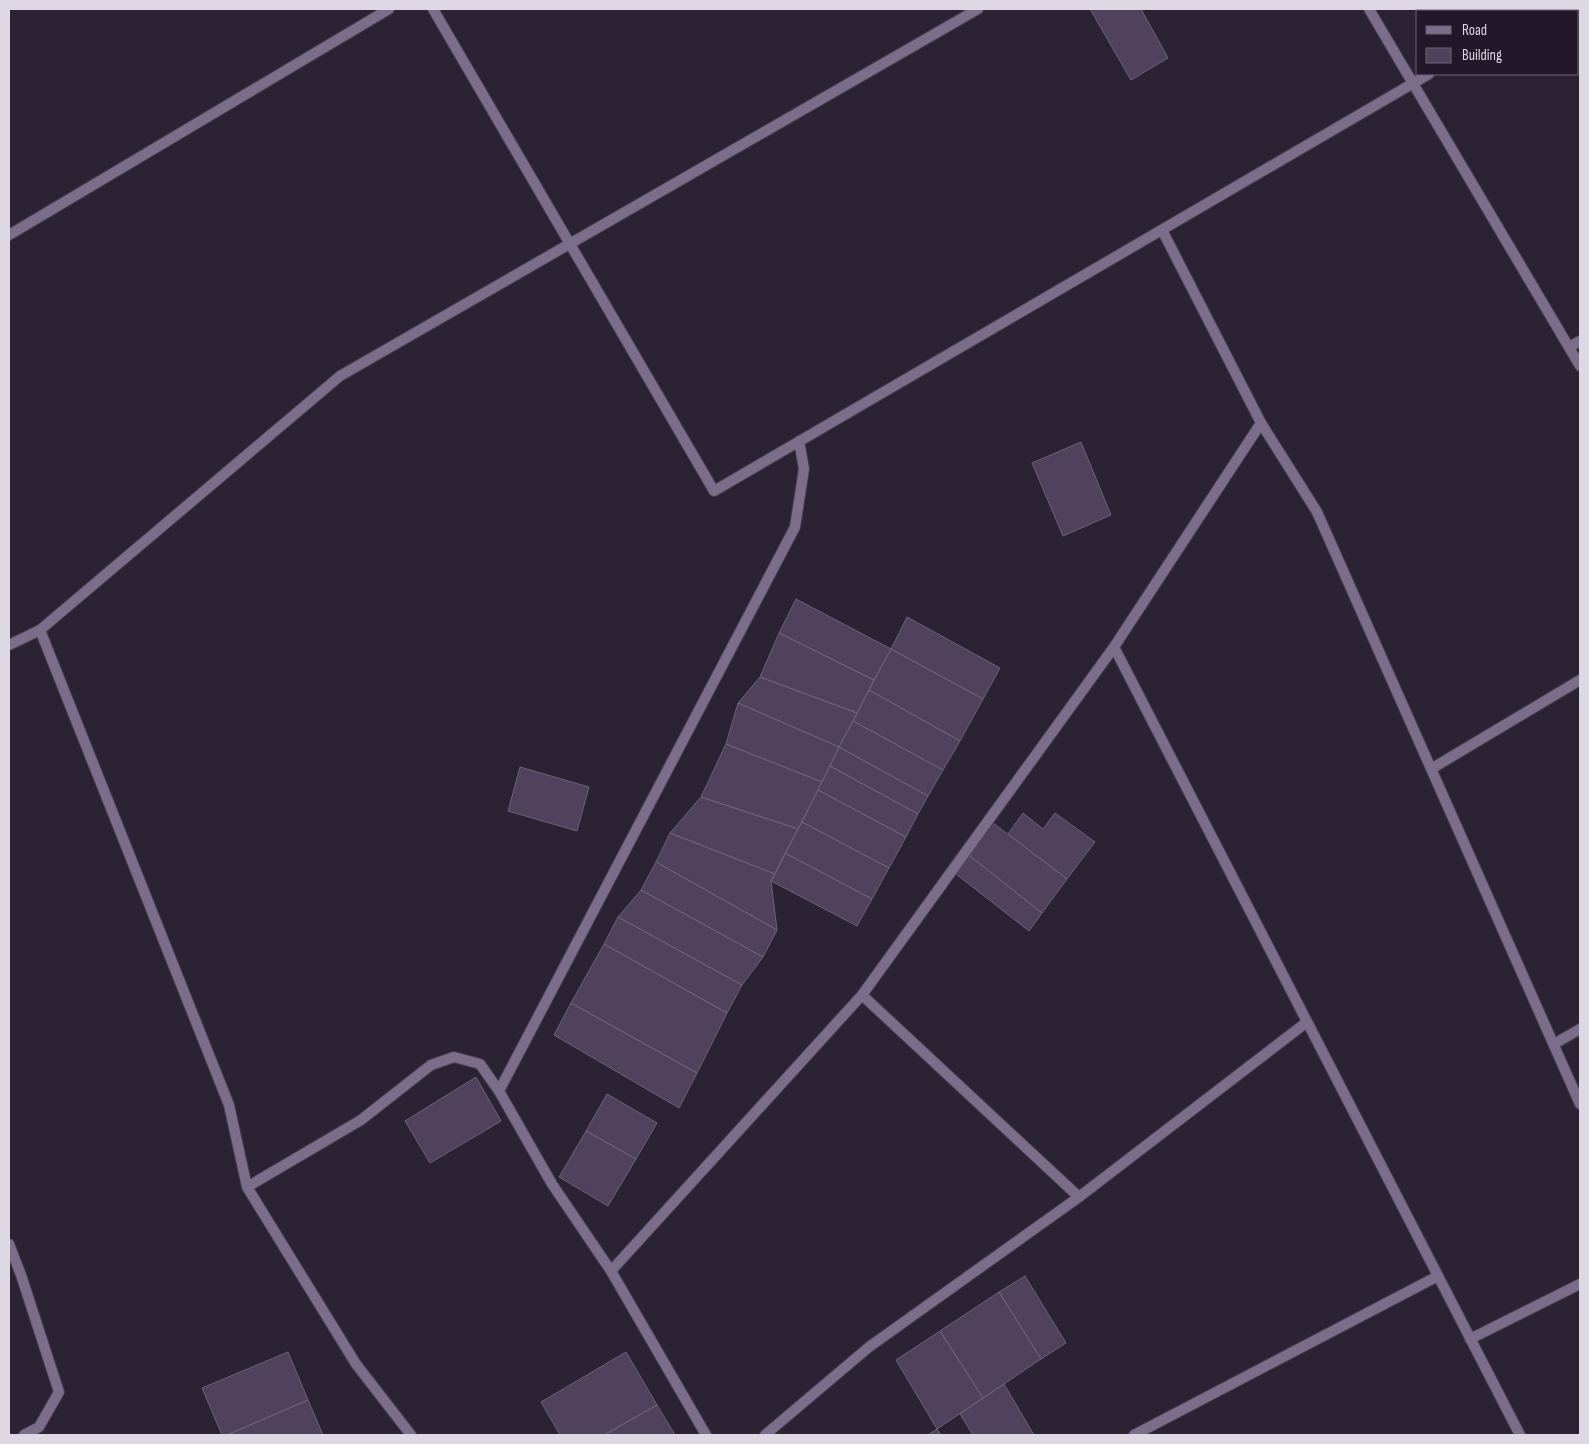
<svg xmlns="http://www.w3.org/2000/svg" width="1589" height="1444" font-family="'Sofia Sans Condensed',sans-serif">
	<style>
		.building { fill: #50425d; stroke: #6d6277 }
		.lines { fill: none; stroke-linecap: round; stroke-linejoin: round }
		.minor-casing { stroke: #483f50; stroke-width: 12 }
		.minor { stroke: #7c6d8a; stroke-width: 10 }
	</style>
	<rect width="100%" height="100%" fill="#2b2234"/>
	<path class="building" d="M1090,9H1141L1168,58L1131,80Z
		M1081,442L1111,515L1063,536L1032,463Z
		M796,599L891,649L874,680L779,633Z
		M907,617L1000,668L983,699L891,649Z
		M779,633L874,680L857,713L760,677Z
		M891,649L983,699L960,741L869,690Z
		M760,677L857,713L839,747L738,703Z
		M869,690L960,741L943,770L853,721Z
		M738,703L839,747L822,782L726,744Z
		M853,721L943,770L928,796L839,747Z
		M726,744L822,782L798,829L701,797Z
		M839,747L928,796L918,814L830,766Z
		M830,766L918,814L906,837L818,790Z
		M520,767L589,787L577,831L508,811Z
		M818,790L906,837L889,868L802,822Z
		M701,797L798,829L775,874L670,833Z
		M1023,813L1043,829L1055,813L1095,842L1067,879L1008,834Z
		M802,822L889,868L872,899L785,853Z
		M993,823L1067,879L1042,913L970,856Z
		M670,833L775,874L771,881L777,930L656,862Z
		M785,853L872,899L857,926L771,881Z
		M970,856L1042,913L1029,931L956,874Z
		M656,862L777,930L763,957L641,890Z
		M641,890L763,957L742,985L618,917Z
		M618,917L742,985L727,1013L604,944Z
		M604,944L727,1013L697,1073L571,1003Z
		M571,1003L697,1073L679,1108L554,1035Z
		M476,1077L501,1121L430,1163L405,1121Z
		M607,1094L657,1123L636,1159L586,1131Z
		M586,1131L636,1159L608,1206L559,1177Z
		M1025,1276L1066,1343L1041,1359L999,1292Z
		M999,1292L1041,1359L983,1398L940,1331Z
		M940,1331L983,1398L937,1429L896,1360Z
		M288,1352L308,1400L227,1435H222L202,1388Z
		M626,1352L657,1405L604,1435H560L541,1402Z
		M1004,1384L1034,1435H973L960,1414Z
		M308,1400L323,1435H227Z
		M657,1405L675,1435H604Z
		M937,1429L941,1435H928Z"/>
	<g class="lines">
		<g class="minor-casing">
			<path id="minor" d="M433,9L714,491L1429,74
				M1369,9L1580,366
				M1536,11L1540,9
				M1162,230L1261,423L1317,512L1580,1104
				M9,235L389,9
				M1569,347L1580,341
				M40,630L229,1105L247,1187L356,1364L411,1435
				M9,645L40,630L340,376L978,9
				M1114,647L1520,1435
				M1431,769L1580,680
				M862,995L1079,1197
				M1554,1044L1580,1029
				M499,1091L795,527L804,469L799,441
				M247,1187L361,1120L431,1065L454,1057L480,1064L499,1091L552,1184L611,1271L706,1435
				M9,1244L21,1275L59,1392L39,1427L24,1435
				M611,1271L862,995L1114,647L1261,423
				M1470,1339L1580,1284
				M765,1435L869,1347L1079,1197L1307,1022
				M1134,1435L1438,1276"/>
		</g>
		<use href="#minor" class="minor"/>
	</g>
	<rect width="1589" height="1444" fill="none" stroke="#ded8e4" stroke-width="20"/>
	<rect x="1416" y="10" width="162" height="65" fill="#22182a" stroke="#6d6574"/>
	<rect x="1426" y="26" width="25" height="8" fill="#7c6d8a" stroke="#6d6574"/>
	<text x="1462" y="35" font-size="15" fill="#ded8e4">Road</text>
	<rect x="1426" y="48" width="25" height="15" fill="#50425d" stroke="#6d6574"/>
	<text x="1462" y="60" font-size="15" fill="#ded8e4">Building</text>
</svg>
